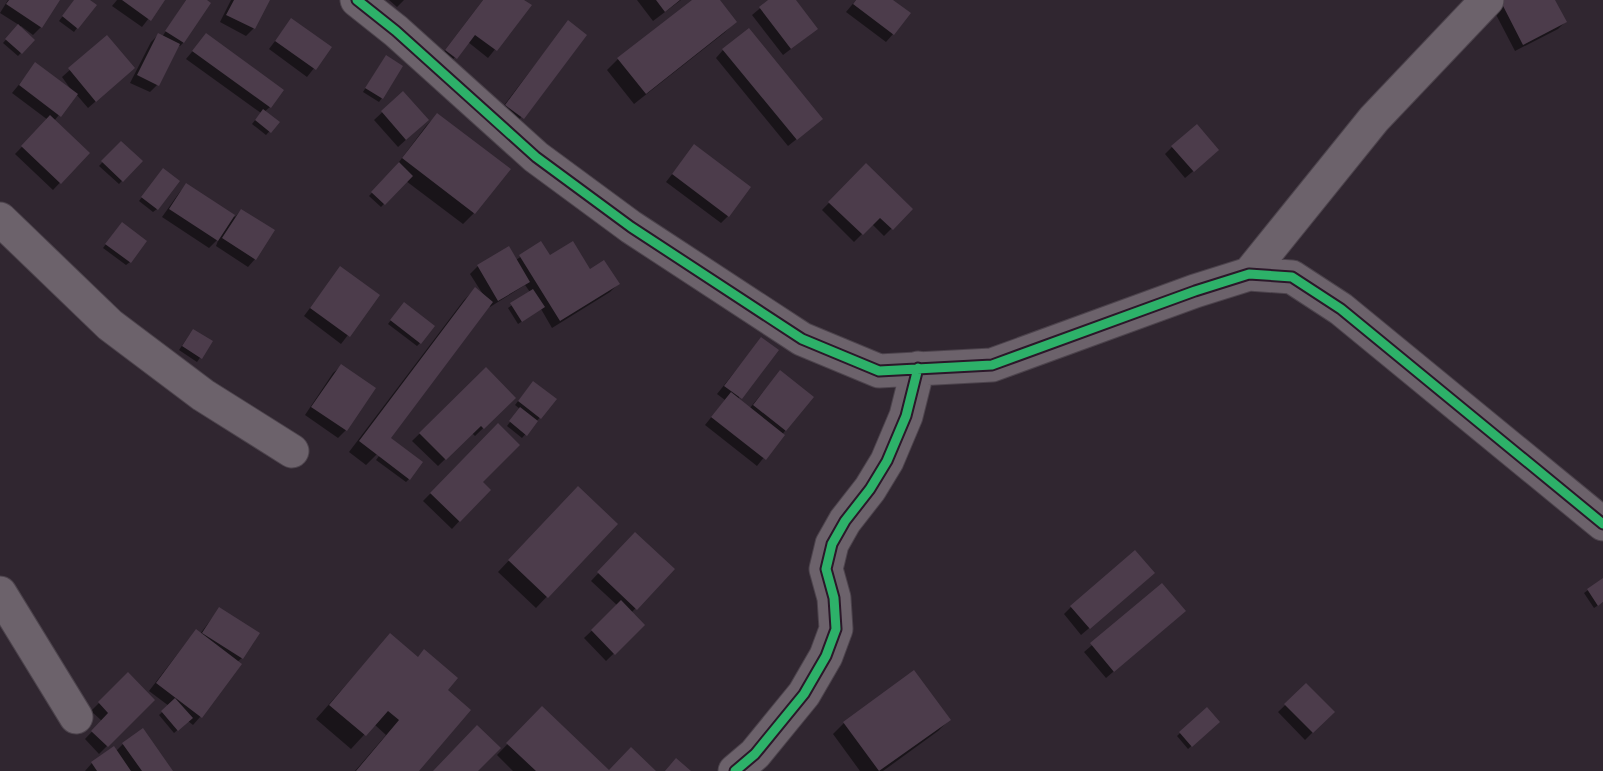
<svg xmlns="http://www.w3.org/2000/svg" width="1603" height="771" font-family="Barlow,sans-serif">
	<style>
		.shadow { fill: #0007 }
		.building { fill: #4c3c4b }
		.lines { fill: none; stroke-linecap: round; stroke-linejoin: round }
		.street-casing { stroke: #4c434c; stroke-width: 35 }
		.street { stroke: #6c626b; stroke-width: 33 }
		.cycleway-casing { stroke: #2b1729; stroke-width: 13 }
		.cycleway { stroke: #2db169; stroke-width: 9 }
	</style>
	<rect width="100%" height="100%" fill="#302630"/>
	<path class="shadow" d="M8,0H58L41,27L33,35L21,26L19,28L33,40L18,56L3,43L19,25L0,13Z
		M75,0H88L94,5L74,32L59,21Z
		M117,0H163L142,27L112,6Z
		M186,0H206L209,3L183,43L180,46L178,45L157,85L150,92L130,83L151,42L158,35L162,37Z
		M231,0H269L254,28L246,36L220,22Z
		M389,0H404L397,7Z
		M483,0H522L530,6L488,58L468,42L448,65L439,58Z
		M637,0H681L653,21Z
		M694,0H718L735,22L724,33L634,104L607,70L618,59Z
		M770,0H794L808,36L783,55L752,15Z
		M856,0H891L893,34L886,42L846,12Z
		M1554,0L1565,22L1558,29L1515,51L1491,5Z
		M291,20L330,48L307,77L269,49Z
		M568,22L585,35L515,125L498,113Z
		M206,35L270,107L264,112L278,122L266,135L252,124L261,113L186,59Z
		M107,37L126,75L88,108L76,94L54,121L88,153L53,190L15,154L48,120L12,93L36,64L72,91L62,77Z
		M723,50L813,126L788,146L716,58Z
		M386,56L382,98L379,102L363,92Z
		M403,93L419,128L398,147L374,120Z
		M437,115L474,213L463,224L406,181L381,207L369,196L393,170L426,126Z
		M121,143L141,161L119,184L99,166Z
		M694,146L728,216L721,223L666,182Z
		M1172,147L1210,157L1185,178L1165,154Z
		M866,165L911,209L884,236L872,224L854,242L822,210Z
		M160,174L157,209L153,212L139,201Z
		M186,185L235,217L241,210L273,231L255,259L248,267L216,246L219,238L209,248L162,217L179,193Z
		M118,228L130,262L126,265L103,248Z
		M541,243L550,257L589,271L618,284L610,292L552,328L541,309L518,324L508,308L530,292L525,285L490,307L489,305L384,445L409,479L406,482L376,460L382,452L380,451L366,465L349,452L464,300L475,289L484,296L470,274L478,266L516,260Z
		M340,268L378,296L341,344L304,316Z
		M400,308L420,343L417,346L388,324Z
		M190,334L211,342L197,362L179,350Z
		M761,339L738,400L749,409L773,380L812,397L757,466L705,425L725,400L717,394Z
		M341,366L346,430L338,438L305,415L333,373Z
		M486,369L514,398L475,436L472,433L438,466L412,441Z
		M530,386L555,400L522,438L507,426L520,409L515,405Z
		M498,425L481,482L488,490L452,529L423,501Z
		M567,499L616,524L536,608L498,572Z
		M635,534L672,569L631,613L643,625L606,661L584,638L618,606L591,581Z
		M1603,579V602L1594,608L1584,593Z
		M1146,580L1081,635L1064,614L1071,607Z
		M1162,585L1176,618L1106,678L1084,652Z
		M219,609L242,658L237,662L240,665L200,717L193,725L188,721L174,733L159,715L169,706L149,691L189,639L200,634Z
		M390,635L417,771H355L386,735L374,724L351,749L316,719Z
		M128,674L153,700L99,754L85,739L102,721L91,711Z
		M1306,685L1333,712L1305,740L1278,712Z
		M542,708L608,771H513L497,755Z
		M1206,709L1218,722L1188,749L1177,736Z
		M949,720L938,731L883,771H860L833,734L844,723Z
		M123,744L171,771H85L92,763L116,751Z"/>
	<path class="building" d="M9,0H60L42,28L6,4Z
		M74,0H90L97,5L78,29L62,16Z
		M122,0H165L151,21Z
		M186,0H207L211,3L184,43L165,31Z
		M234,0H270L255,29L226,15Z
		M483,0H524L532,5L497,51L475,35L457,59L445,50Z
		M656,0H680L665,12Z
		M692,0H720L737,22L646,94L617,58Z
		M768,0H796L818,29L791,49L759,7Z
		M856,0H893L911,13L894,35L853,4Z
		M1500,0H1555L1567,22L1523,45Z
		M291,18L332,47L316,70L275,41Z
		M568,20L587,35L524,119L505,105Z
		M18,24L35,40L22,54L5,39Z
		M749,28L823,119L797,140L722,49Z
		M158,33L180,44L159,86L137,75Z
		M206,33L284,90L271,108L192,51Z
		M107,35L135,68L96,102L68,68Z
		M386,55L403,66L383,99L365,88Z
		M35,62L78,94L61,117L19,85Z
		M403,91L429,120L406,140L381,111Z
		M263,109L280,122L271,133L255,120Z
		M437,113L511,169L475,214L402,158Z
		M50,115L90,153L61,184L21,146Z
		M1197,124L1219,150L1194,172L1171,146Z
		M121,141L143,161L123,182L101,161Z
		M694,144L751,187L729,217L672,174Z
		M399,162L413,176L385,205L371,192Z
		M866,163L913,209L893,230L880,218L863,235L828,202Z
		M163,168L180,181L158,210L141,197Z
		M186,183L235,215L218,241L169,209Z
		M241,209L275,230L256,260L222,238Z
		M122,222L147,241L131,263L105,244Z
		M541,241L550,255L573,241L590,269L604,260L620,284L560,321L519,255Z
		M509,246L530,282L498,301L477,265Z
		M340,266L380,295L350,337L310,308Z
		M475,287L493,302L391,438L423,462L410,480L359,441Z
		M533,289L545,307L522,322L510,303Z
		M404,302L435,326L421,344L390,320Z
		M193,329L213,341L202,359L182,346Z
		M761,337L779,350L742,399L724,386Z
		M341,364L376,388L347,431L311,407Z
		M486,367L516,398L484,429L481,426L446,460L419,433Z
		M780,370L814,397L786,431L753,405Z
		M533,381L557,399L541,419L518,401Z
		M731,392L785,435L766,460L711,417Z
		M520,407L538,421L527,436L509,421Z
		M498,423L520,445L483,482L491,490L460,522L430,493Z
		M578,486L618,524L548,598L508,560Z
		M635,532L675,569L637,610L597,572Z
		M1135,550L1155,573L1090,629L1070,606Z
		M1603,578V602L1598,606L1587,589Z
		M1162,583L1186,611L1114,672L1090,643Z
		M621,600L645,625L615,655L591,630Z
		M219,607L260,633L243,659L202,633Z
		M196,629L242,664L202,718L156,683Z
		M390,633L418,657L424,649L458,678L448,690L471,710L419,771H356L399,720L388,711L366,736L329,705Z
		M914,670L951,720L879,771L843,722Z
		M128,672L155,700L108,747L91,731L108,713L98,702Z
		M1306,683L1335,712L1313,733L1284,704Z
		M175,698L193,718L178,731L161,711Z
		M542,706L609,770L631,747L656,771H536L506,743Z
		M1207,707L1220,722L1192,747L1179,732Z
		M477,725L501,748L478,771H433Z
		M143,728L173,771H142L122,743Z
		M114,746L131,771H97L91,762Z
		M676,758L691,771H665Z"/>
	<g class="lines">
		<g class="street-casing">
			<path id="street" d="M357,0L396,31L536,157L631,227L802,339L879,371L992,365L1195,291L1249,274L1292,277L1341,309L1603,524
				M0,219L110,325L203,395L292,451
				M1249,274L1374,119L1487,0
				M0,593L76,717
				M735,771L755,754L804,694L826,656L836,629L834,598L826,569L832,544L845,521L870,489L887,461L906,416L918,368"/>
		</g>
		<use href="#street" class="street"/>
		<g class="cycleway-casing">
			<path id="cycleway" d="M357,0L396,31L536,157L631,227L802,339L879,371L992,365L1195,291L1249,274L1292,277L1341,309L1603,524
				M735,771L755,754L804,694L826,656L836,629L834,598L826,569L832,544L845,521L870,489L887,461L906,416L918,368"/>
		</g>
		<use href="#cycleway" class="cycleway"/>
	</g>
</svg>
